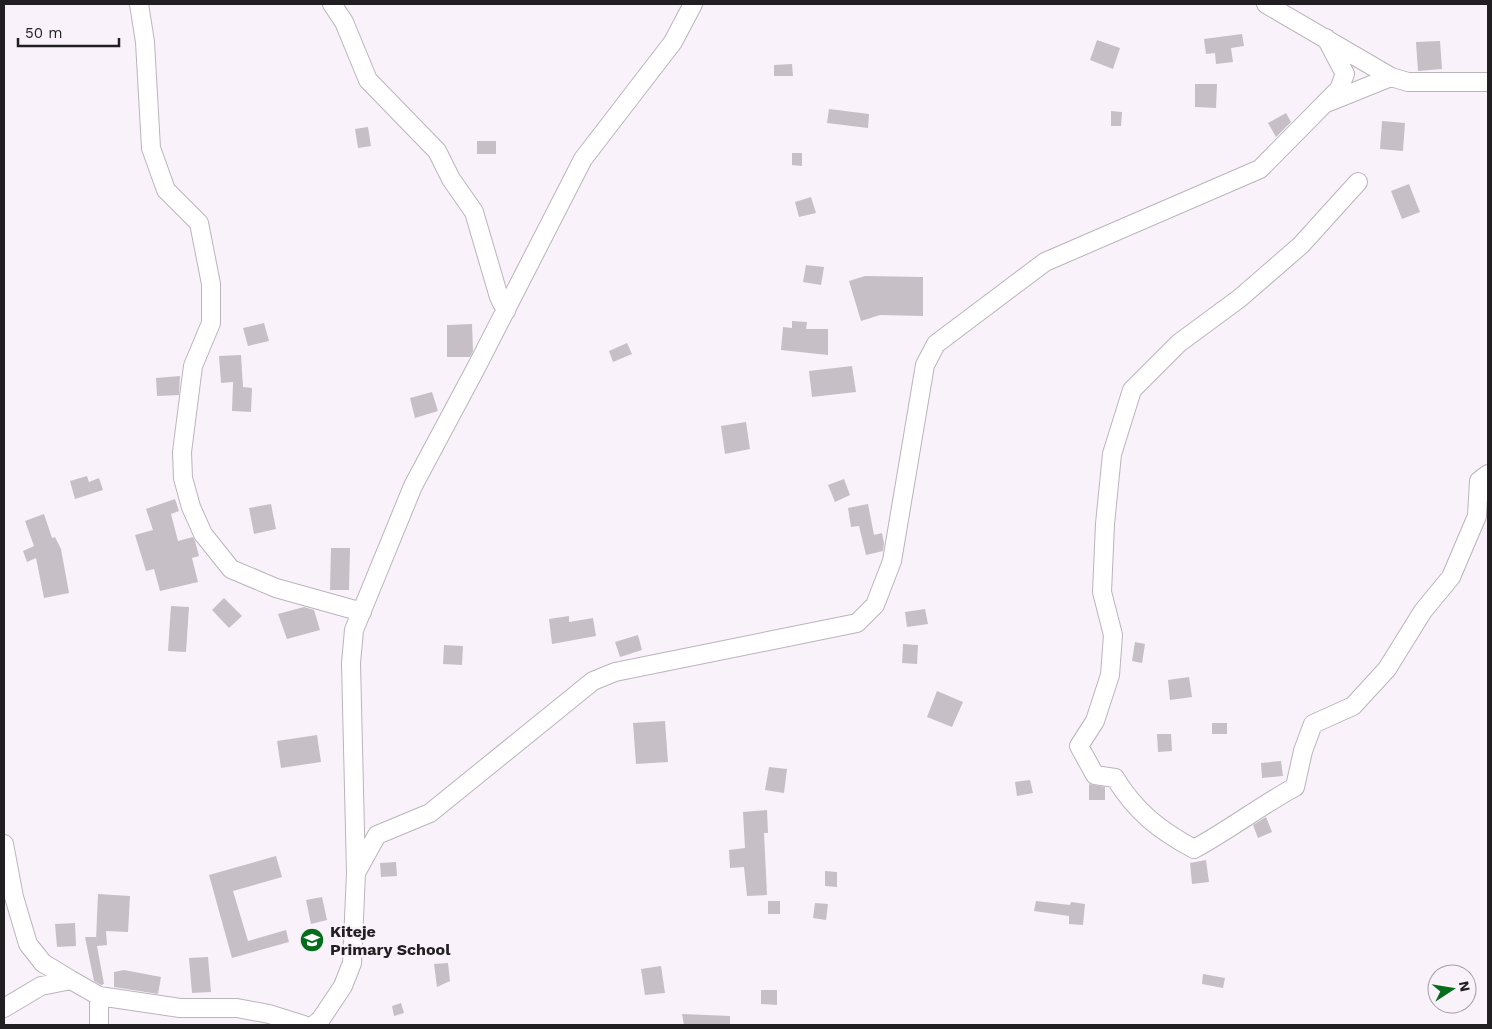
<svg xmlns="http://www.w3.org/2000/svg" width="1492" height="1029" font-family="'Work Sans',sans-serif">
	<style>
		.building { fill: #c6bfc6 }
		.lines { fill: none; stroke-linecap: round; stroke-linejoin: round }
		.minor-casing { stroke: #bbb4bb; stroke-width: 20 }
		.minor { stroke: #fff; stroke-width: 18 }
		.labels { text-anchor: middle; stroke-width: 5; stroke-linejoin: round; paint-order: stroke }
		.poi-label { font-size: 16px; font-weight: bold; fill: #221f22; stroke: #f9f2fa; text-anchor: start }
	</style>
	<rect width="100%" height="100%" fill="#f9f2fa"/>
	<path class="building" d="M1242,34L1244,46L1231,48L1233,62L1216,64L1215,53L1206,54L1204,39Z
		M1097,40L1120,48L1113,69L1090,60Z
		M1440,41L1442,69L1418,71L1416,42Z
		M792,64L793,76H774V65Z
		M1195,84H1217L1216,108L1195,107Z
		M829,109L869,114L868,128L827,123Z
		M1111,111L1122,112L1121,126H1111Z
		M1286,113L1291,122L1276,137L1268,123Z
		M1382,121L1405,123L1403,151L1380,149Z
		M368,127L371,146L358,148L355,129Z
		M477,141H496V154H477Z
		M792,153H802V166L792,165Z
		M1409,184L1420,212L1402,219L1391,191Z
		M811,197L816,213L799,217L795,202Z
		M806,265L824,267L821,285L803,282Z
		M865,276L923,277V316L880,315L861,321L849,281Z
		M792,321L807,322L806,329H828V355L781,350L783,327L792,328Z
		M264,323L269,341L248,346L243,328Z
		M472,324L473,351L470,357H447V325Z
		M627,343L632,354L613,362L609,351Z
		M241,355L243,387L252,388L251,412L232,411L233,382L221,383L219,356Z
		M852,366L856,392L812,397L809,371Z
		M180,376L179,395L157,396L156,378Z
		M432,392L438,411L415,418L410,398Z
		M746,422L750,449L725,454L721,426Z
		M87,476L89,482L99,478L103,490L75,499L70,481Z
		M844,479L850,495L835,502L828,485Z
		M175,499L179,511L171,514L178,541L193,537L195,541L199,556L192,558L198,582L160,591L154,569L146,571L135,535L153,530L146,509Z
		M271,504L276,529L254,534L249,508Z
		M868,504L874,535L882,533L884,543L883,551L866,555L859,526L851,527L848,508Z
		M44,514L52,538L55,537L61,549L69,593L44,598L36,558L27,562L23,551L34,546L25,521Z
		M331,548H350L349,590H330Z
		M224,598L242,616L229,628L212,610Z
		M171,606L189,607L186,652L168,651Z
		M304,607L314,610L320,630L287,639L278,614Z
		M925,609L928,624L907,627L905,612Z
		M569,616V622L593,618L596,636L552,644L549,619Z
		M638,635L642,650L620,657L615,642Z
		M1135,642L1145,644L1142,663L1132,661Z
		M903,644L918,645L917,664L902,663Z
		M444,645L463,646L462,665L443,664Z
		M1189,677L1192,697L1170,700L1168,680Z
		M937,691L963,702L952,727L927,717Z
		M665,721L668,762L636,764L633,723Z
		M1212,723H1227V734H1212Z
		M1157,734H1171L1172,751L1158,752Z
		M317,735L321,762L281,768L277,741Z
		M1281,761L1283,776L1262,778L1261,763Z
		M769,767L787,769L784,793L765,790Z
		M1030,780L1033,793L1017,796L1015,782Z
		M1089,784L1105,787V800H1089Z
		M767,810L768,833H764L767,895L747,896L744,867L730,868L729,850L745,848L743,812Z
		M1266,817L1272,832L1258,838L1253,825Z
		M276,856L282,877L233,891L248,941L286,930L289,942L232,958L209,875Z
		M1206,860L1209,882L1192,884L1190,863Z
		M396,862L397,876L381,877L380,863Z
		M825,871L837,872V887L825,886Z
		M98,894L130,896L128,932L106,931L107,945L97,946L104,984L101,985L94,981L85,937H96V940Z
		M322,897L327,920L311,924L306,900Z
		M768,901H780V914H768Z
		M1036,901L1070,905L1071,902L1085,904L1083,925L1069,924V916L1034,911Z
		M815,903L828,904L826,920L813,918Z
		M75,923L76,946L57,947L55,924Z
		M208,957L211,992L192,993L189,958Z
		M448,963L450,981L437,987L434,964Z
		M661,966L665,993L645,995L641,969Z
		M124,970L161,977L158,994L114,987V972Z
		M1203,974L1225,978L1223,988L1202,984Z
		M761,990H777V1005L761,1004Z
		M401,1003L404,1013L394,1016L392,1006Z
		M682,1014L730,1016V1025H684Z"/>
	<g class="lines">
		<g class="minor-casing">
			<path id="minor" d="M139,4L145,42L151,148L166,190L199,223L211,284V323L193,366L182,452L183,478L191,507L203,534L231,569L276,588L362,612
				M332,4L344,22L368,80L437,151L451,179L474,212L499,297L506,311
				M1266,4L1391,77L1408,82H1488
				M1329,102L1391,77
				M1358,182L1301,245L1240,298L1179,343L1132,390L1112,454L1105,524L1102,592L1113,635L1110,675L1095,721L1079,746L1095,775L1115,778C1136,812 1159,830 1194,849C1229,830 1260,806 1295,787L1303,751L1313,724L1353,706L1387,669L1423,611L1451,577L1477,516L1479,481L1488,474
				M4,844L14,897L28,944L43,963L71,980L99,996L180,1008H237L269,1014L304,1025
				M356,873L377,835L430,813L593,681L615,672L857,623L875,605L892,561L925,365L936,344L1045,262L1260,169L1339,89L1345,74L1326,38
				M99,996V1025
				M4,1008L41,986L71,980
				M314,1025L321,1019L343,986L352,963L356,873L351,663L354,630L413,486L476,368L583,159L673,42L693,4"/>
		</g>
		<use href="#minor" class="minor"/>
	</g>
	<defs>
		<g id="school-disc" transform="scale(1.25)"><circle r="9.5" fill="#056d1c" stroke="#f9f2fa"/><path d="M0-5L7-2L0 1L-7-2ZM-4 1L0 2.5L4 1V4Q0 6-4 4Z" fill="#fff"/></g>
	</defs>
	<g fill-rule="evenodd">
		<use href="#school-disc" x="312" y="940"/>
	</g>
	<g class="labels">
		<g class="poi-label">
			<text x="330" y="937">Kiteje<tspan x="330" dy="18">Primary School</tspan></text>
		</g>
	</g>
	<rect width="1492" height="1029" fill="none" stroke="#221f22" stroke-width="10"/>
	<g transform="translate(1452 989) rotate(78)"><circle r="24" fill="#f9f2fa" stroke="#a39ea4"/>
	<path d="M0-4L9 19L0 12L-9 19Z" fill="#056d1c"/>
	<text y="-8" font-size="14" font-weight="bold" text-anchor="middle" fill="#221f22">N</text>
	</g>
	<path d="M18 38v8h101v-8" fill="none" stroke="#221f22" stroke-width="2.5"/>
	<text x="25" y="38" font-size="15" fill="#221f22" stroke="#f9f2fa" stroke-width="4" paint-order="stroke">50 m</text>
</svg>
